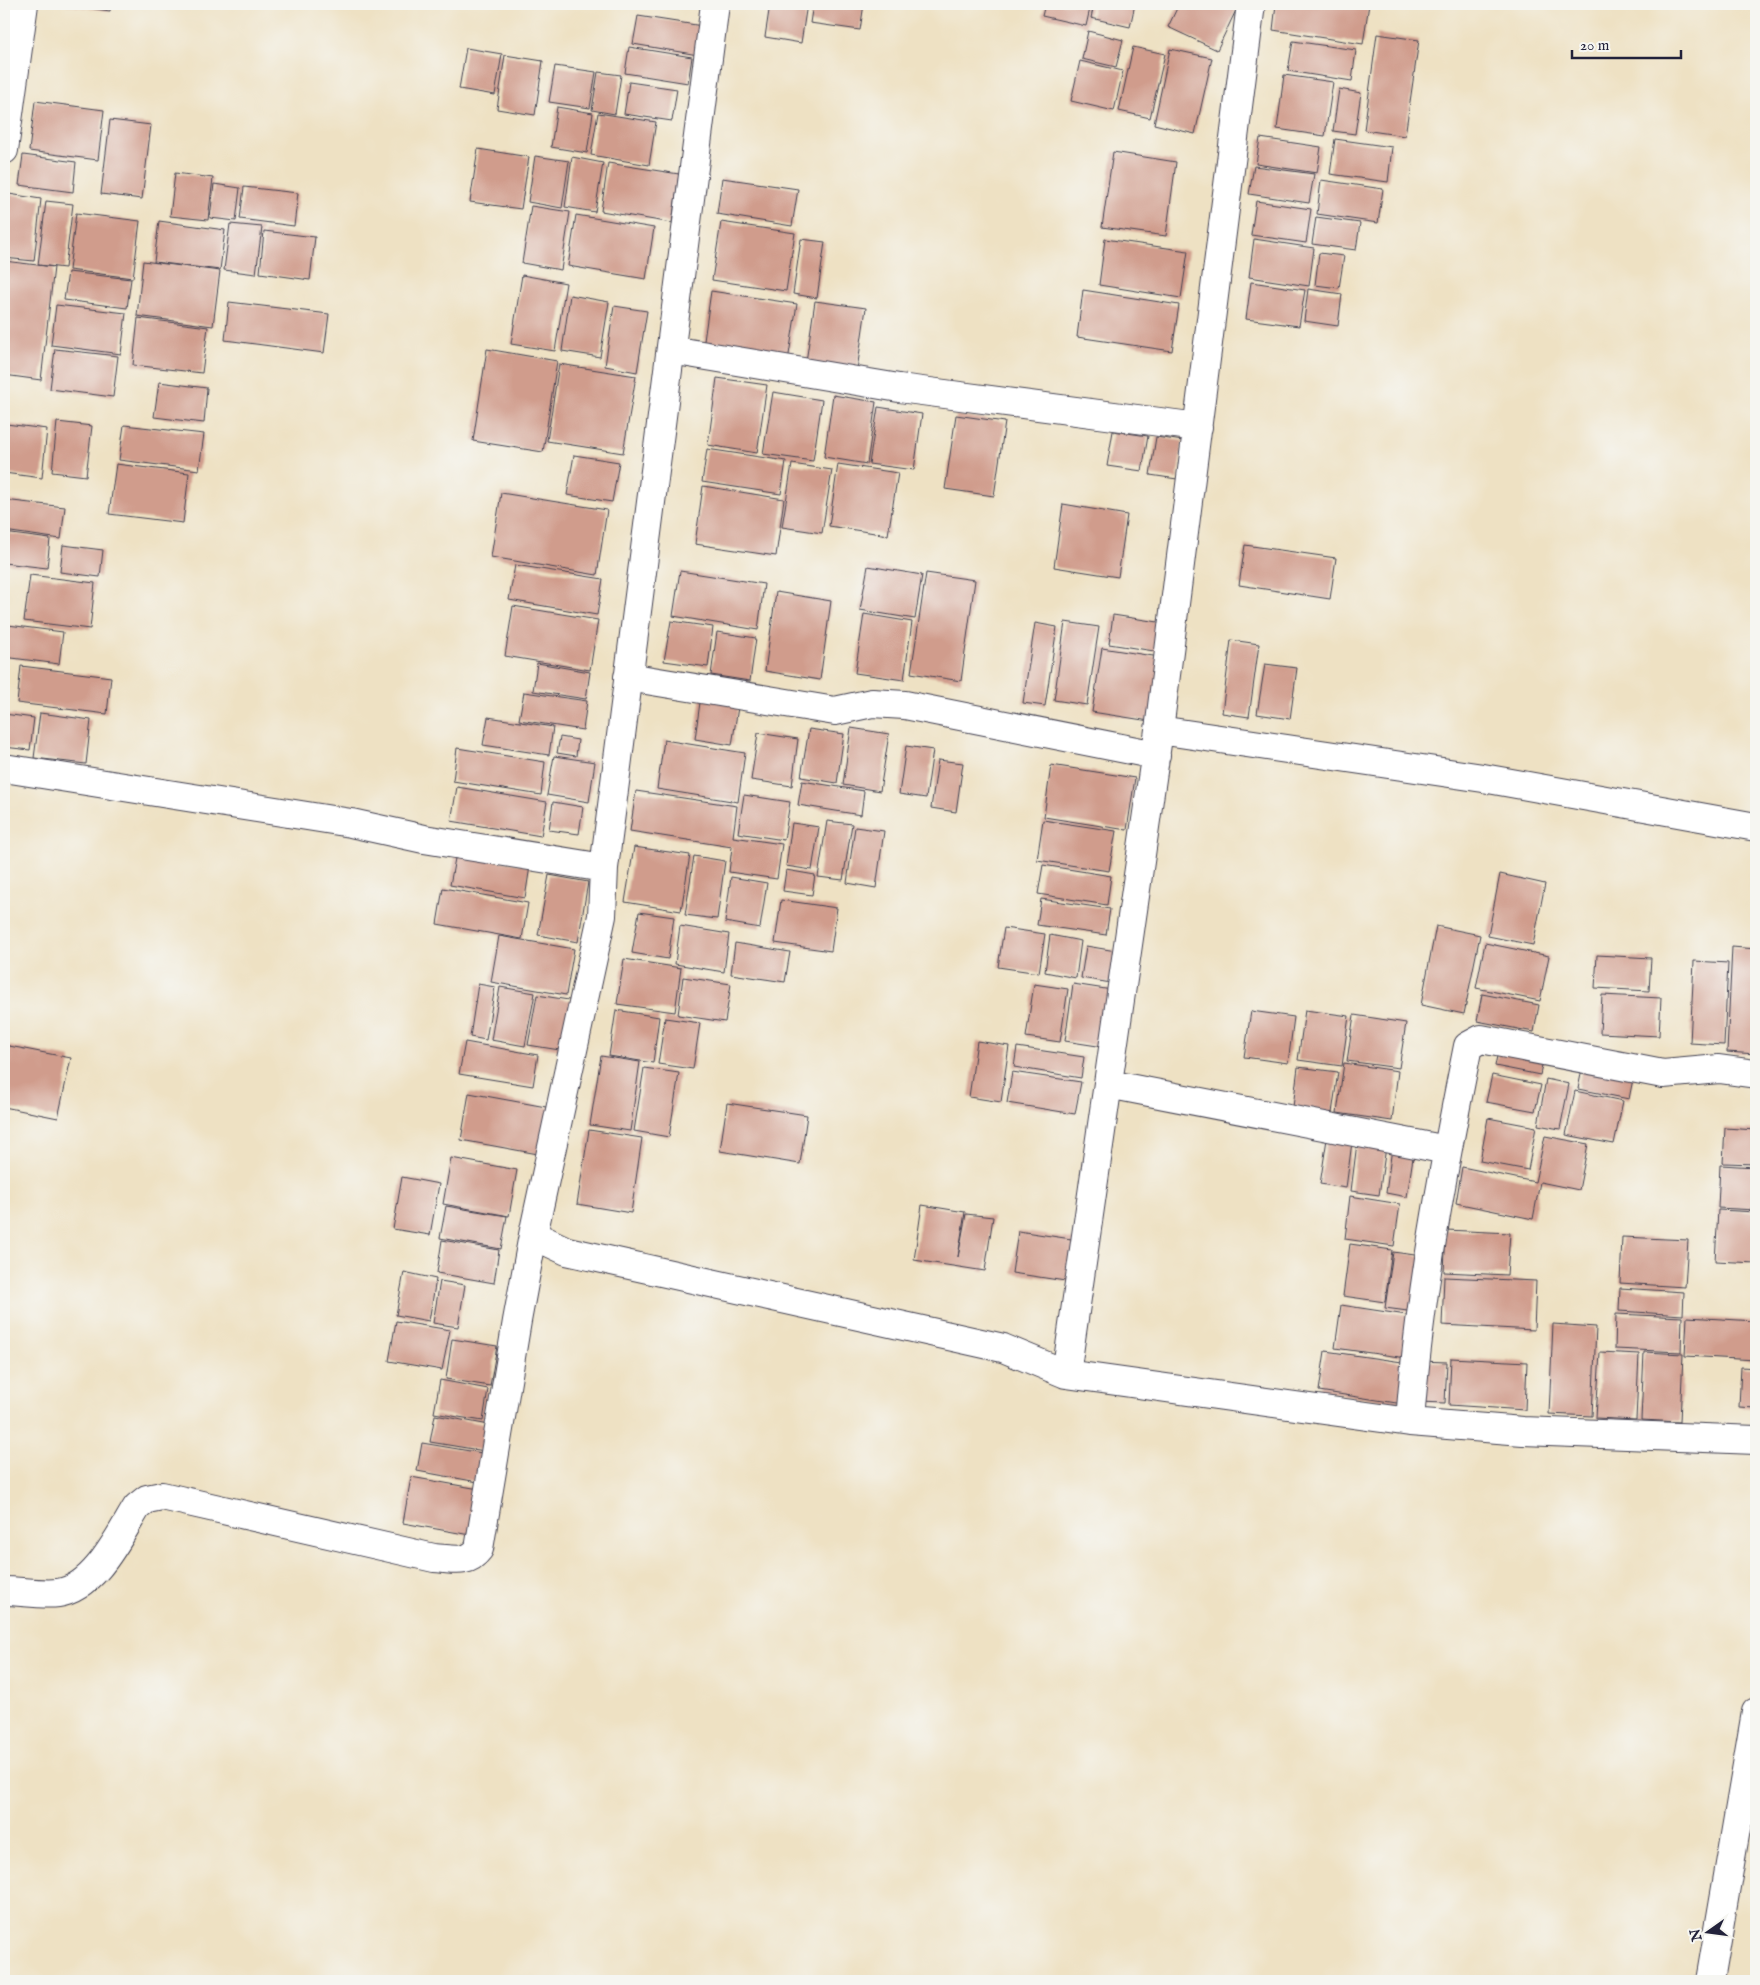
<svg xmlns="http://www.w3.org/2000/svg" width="1760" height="1985" font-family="'IM FELL English',serif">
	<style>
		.building { fill: #d09c8c }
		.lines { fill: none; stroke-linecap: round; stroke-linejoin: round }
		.street-casing { stroke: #413f4f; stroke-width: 30 }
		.street { stroke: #fff; stroke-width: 28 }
	</style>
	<rect width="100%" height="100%" fill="#f6f6f2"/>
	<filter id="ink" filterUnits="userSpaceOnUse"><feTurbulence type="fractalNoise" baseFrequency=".02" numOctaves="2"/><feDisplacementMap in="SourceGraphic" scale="10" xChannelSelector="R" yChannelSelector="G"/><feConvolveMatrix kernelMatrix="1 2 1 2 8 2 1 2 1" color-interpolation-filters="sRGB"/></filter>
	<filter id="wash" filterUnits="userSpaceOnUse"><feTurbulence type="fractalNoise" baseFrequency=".0096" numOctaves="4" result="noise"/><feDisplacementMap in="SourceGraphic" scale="20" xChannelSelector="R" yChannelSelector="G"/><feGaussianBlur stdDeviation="1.12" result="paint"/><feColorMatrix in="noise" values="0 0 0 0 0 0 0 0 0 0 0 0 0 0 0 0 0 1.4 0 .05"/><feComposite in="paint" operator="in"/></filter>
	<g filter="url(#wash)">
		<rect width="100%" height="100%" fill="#eee1c3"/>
		<g id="blocks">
			<path class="building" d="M60,4H111L110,11Z
				M770,4H807L801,43L765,37Z
				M813,4H864L860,30L810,23Z
				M1045,4H1091L1086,26L1042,16Z
				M1094,4H1135L1130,27L1091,18Z
				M1179,4H1239L1217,50L1168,27Z
				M1276,4H1369L1363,44L1273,30Z
				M638,16L709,27L704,56L633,44Z
				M1088,31L1123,40L1116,67L1082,59Z
				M1377,34L1419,40L1405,136L1364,130Z
				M1293,41L1356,50L1352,81L1288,71Z
				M629,47L692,57L688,83L625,73Z
				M1133,47L1165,54L1150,118L1119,111Z
				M466,48L502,54L495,95L459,89Z
				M1170,49L1212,58L1195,134L1154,124Z
				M505,55L543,61L535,115L497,109Z
				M1080,61L1123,71L1114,111L1071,101Z
				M555,66L596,72L590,108L549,102Z
				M598,72L621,75L615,114L592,110Z
				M1284,75L1333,82L1325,136L1277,129Z
				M629,82L677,89L672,121L624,114Z
				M1339,89L1361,93L1355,134L1333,131Z
				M35,101L104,110L98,160L29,151Z
				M557,107L593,113L587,153L551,147Z
				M598,113L656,122L649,165L591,155Z
				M110,120L151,125L142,199L101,194Z
				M1260,138L1321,147L1317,173L1256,164Z
				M1335,139L1392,147L1388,182L1330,174Z
				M478,149L529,157L521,209L470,202Z
				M1113,152L1176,162L1166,236L1102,227Z
				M23,155L76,162L73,192L19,185Z
				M535,156L569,161L562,208L528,202Z
				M572,157L603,163L595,212L565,207Z
				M608,163L679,174L672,223L601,211Z
				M1254,166L1314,174L1309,203L1249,194Z
				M175,173L213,178L208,220L170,216Z
				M722,178L798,189L792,226L717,214Z
				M1321,180L1383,189L1378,223L1317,214Z
				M214,184L240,188L236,221L210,218Z
				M244,187L298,193L294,226L240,219Z
				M9,194L41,199L34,261L4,258V233Z
				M46,201L73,204L65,268L38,265Z
				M1256,201L1311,209L1306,243L1251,235Z
				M531,206L570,212L561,270L522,263Z
				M76,213L140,221L133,278L69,270Z
				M576,215L654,228L646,279L568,266Z
				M1316,217L1360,223L1356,250L1312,244Z
				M159,221L225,230L220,270L154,262Z
				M721,222L795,233L786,291L712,280Z
				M230,224L262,227L256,274L224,270Z
				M264,231L315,237L310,280L260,273Z
				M801,239L825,242L817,298L793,294Z
				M1105,239L1188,251L1181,298L1099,285Z
				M1254,239L1314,248L1309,286L1249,277Z
				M1319,253L1344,256L1339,288L1315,285Z
				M4,261L54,267L41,380L4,375Z
				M143,261L220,271L213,326L137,316Z
				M68,272L131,279L127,308L64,300Z
				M522,275L566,283L555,351L511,344Z
				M1251,282L1305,290L1299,326L1246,319Z
				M1308,289L1342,294L1338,326L1304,321Z
				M1083,290L1179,305L1172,351L1077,337Z
				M711,291L797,304L788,361L703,348Z
				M570,295L609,302L600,357L562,351Z
				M815,301L866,308L857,370L806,362Z
				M229,302L329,314L324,353L225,340Z
				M56,305L126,313L121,354L51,345Z
				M614,306L647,311L637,372L605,366Z
				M138,318L208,327L202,373L133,365Z
				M55,349L118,356L113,397L50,389Z
				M487,349L557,361L543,452L473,441Z
				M559,364L636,376L623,453L547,441Z
				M717,378L767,385L757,453L708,445Z
				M159,382L207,388L204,423L154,417Z
				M773,392L822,400L813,461L763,454Z
				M833,395L876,402L867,464L824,457Z
				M878,407L922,414L914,470L869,464Z
				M956,415L1005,422L994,496L945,489Z
				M57,422L92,426L86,476L52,472Z
				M6,424L47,429L42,478L4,473V445Z
				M124,425L204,434L199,470L119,460Z
				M1113,431L1148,436L1142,471L1107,466Z
				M1156,437L1183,441L1177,479L1150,475Z
				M707,449L786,461L781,494L702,482Z
				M574,455L619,462L612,502L567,495Z
				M116,464L189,473L183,523L109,514Z
				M792,464L832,470L822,533L782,527Z
				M838,464L898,473L888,535L829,526Z
				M703,486L784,499L776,556L695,544Z
				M501,493L607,510L597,575L491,557Z
				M4,500L65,507L61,539L4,531Z
				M1063,504L1127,515L1118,577L1054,567Z
				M4,533L50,539L47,568L4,563Z
				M63,545L103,550L100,577L60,572Z
				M1245,545L1336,558L1330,599L1239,585Z
				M515,565L603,579L597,615L509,600Z
				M868,566L922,575L915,619L860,610Z
				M680,571L764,584L758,630L673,616Z
				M926,573L975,580L961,681L911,673Z
				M30,575L95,583L90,629L24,621Z
				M776,592L831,601L820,680L765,671Z
				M513,606L598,620L590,670L505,656Z
				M864,614L912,622L904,680L855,673Z
				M1113,615L1171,624L1167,653L1109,644Z
				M671,621L713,627L708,667L664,661Z
				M1065,622L1099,627L1087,705L1054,700Z
				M1035,623L1057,627L1045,706L1023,703Z
				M8,625L63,632L59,664L4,657Z
				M717,632L756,638L750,681L711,675Z
				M1231,640L1259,644L1249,717L1222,713Z
				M1102,648L1166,658L1156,722L1092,712Z
				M537,663L590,672L586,699L533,691Z
				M1265,664L1297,668L1290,719L1257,714Z
				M21,666L111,677L107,714L17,703Z
				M524,692L587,701L583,730L519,720Z
				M701,695L739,701L732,745L695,739Z
				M40,713L91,720L86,764L34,758Z
				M4,714L34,718L30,750L4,747Z
				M488,717L553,727L549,755L483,745Z
				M851,728L889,734L880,791L843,785Z
				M809,729L844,734L837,783L801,777Z
				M758,733L798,739L792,786L751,780Z
				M560,737L578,740L576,756L557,753Z
				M664,740L745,753L738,802L657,789Z
				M906,746L933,750L926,798L899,794Z
				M457,748L545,762L541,795L453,781Z
				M554,756L595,762L589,802L547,795Z
				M938,760L963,763L956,812L931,808Z
				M1051,765L1135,778L1127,830L1044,817Z
				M802,781L864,791L861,815L798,805Z
				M457,787L547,802L541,836L451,821Z
				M636,791L737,806L733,837L782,844L777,879L729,872L732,847L630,831Z
				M744,795L790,802L784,840L738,833Z
				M553,802L583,807L579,834L549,830Z
				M1043,820L1116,831L1109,871L1037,860Z
				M827,821L852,824L843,880L818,877Z
				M792,823L819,827L812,870L786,866Z
				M855,827L884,831L876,888L847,883Z
				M634,847L690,855L681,911L625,902Z
				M456,853L530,866L525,898L450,885Z
				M694,856L725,861L717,919L685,915Z
				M1043,865L1111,876L1107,905L1038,894Z
				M786,870L815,875L812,895L783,891Z
				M1500,874L1545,884L1533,945L1488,936Z
				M549,875L588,882L578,942L538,935Z
				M731,877L767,883L760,928L725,922Z
				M443,888L528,903L522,939L437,924Z
				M1041,899L1110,909L1106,935L1037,925Z
				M781,900L837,908L831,951L775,943Z
				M639,912L674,917L668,959L632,953Z
				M680,926L729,934L724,972L675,964Z
				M1436,926L1480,935L1464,1014L1421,1005Z
				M1004,928L1045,934L1039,973L998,967Z
				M1050,935L1081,941L1076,978L1045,972Z
				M499,936L574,949L566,995L491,982Z
				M735,943L790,952L785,982L731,974Z
				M1485,943L1549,956L1540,1001L1476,988Z
				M1086,946L1116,951L1111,983L1081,978Z
				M1732,947L1756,949V1054L1727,1052Z
				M1597,955L1651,958L1649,991L1595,988Z
				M624,959L681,968L675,1012L617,1004Z
				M1694,961L1728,963L1724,1045L1690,1043Z
				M683,977L731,984L725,1022L678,1015Z
				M478,984L495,987L486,1040L470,1037Z
				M1034,984L1068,989L1060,1042L1026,1037Z
				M1073,984L1112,990L1104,1047L1065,1041Z
				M500,987L535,993L525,1046L491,1040Z
				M1482,994L1539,1005L1534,1032L1477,1021Z
				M537,995L575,1001L566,1051L528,1045Z
				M1602,995L1661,998L1659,1036L1600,1033Z
				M616,1010L659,1017L653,1063L609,1056Z
				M1305,1010L1349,1016L1342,1066L1298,1060Z
				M1251,1011L1294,1017L1288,1063L1244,1057Z
				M1354,1015L1406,1023L1399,1068L1347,1061Z
				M665,1018L700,1023L693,1069L658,1064Z
				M977,1041L1009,1046L1001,1102L969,1097Z
				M465,1042L538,1055L533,1086L459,1074Z
				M4,1045L71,1058L58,1118L4,1107Z
				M1499,1046L1544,1055L1540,1075L1495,1066Z
				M1017,1047L1084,1057L1081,1078L1014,1067Z
				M601,1056L640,1062L630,1131L590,1125Z
				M1344,1063L1398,1071L1392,1121L1337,1113Z
				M1583,1064L1634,1074L1629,1099L1578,1089Z
				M1298,1067L1338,1072L1332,1113L1293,1107Z
				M644,1068L679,1073L669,1137L634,1131Z
				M1012,1072L1081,1082L1075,1114L1007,1103Z
				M1492,1075L1541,1085L1535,1111L1486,1102Z
				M1546,1079L1569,1084L1560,1129L1538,1125Z
				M1575,1091L1623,1101L1614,1144L1566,1135Z
				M469,1093L557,1109L549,1156L461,1140Z
				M727,1103L807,1115L800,1164L720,1151Z
				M1488,1118L1536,1127L1528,1170L1480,1161Z
				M1725,1128L1756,1130V1164L1723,1163Z
				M589,1130L642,1138L631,1213L577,1204Z
				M1545,1136L1588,1144L1579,1190L1540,1182L1533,1219L1456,1203L1462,1167L1535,1182Z
				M1327,1139L1352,1142L1346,1188L1320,1184Z
				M1357,1143L1386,1147L1379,1195L1351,1191Z
				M1392,1148L1414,1151L1407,1197L1386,1193Z
				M451,1158L517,1170L509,1216L443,1204Z
				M1720,1165L1756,1167V1210L1718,1208Z
				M402,1177L439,1184L430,1235L393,1229Z
				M1350,1196L1400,1204L1394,1246L1345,1239Z
				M922,1205L965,1212L958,1257L966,1214L993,1217L985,1271L914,1260Z
				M446,1206L507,1216L501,1249L440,1238Z
				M1718,1210L1756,1212V1263L1715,1261Z
				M1446,1230L1510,1233L1507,1275L1444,1272Z
				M1018,1231L1078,1240L1072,1282L1012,1273Z
				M1622,1237L1688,1240L1685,1287L1620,1283Z
				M442,1240L499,1250L494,1283L437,1273Z
				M1350,1244L1392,1250L1385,1302L1343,1296Z
				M1393,1252L1422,1256L1415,1312L1385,1308Z
				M404,1272L436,1279L429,1321L396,1315Z
				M1444,1277L1536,1281L1534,1330L1442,1325Z
				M440,1281L465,1285L458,1327L433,1323Z
				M1620,1288L1684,1292L1683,1315L1619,1311Z
				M1341,1305L1413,1316L1407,1358L1335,1348Z
				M1616,1314L1682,1317L1681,1352L1615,1349Z
				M1687,1317L1756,1321V1360L1685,1356Z
				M396,1321L450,1330L442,1370L389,1361Z
				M1553,1324L1596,1327L1592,1416L1549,1414Z
				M452,1339L497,1346L490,1386L446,1379Z
				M1325,1351L1409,1363L1403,1404L1319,1391Z
				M1600,1352L1639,1354L1636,1420L1596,1418Z
				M1644,1352L1683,1354L1680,1422L1641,1420Z
				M1451,1358L1527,1362L1525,1410L1449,1405Z
				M1420,1361L1447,1362L1445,1403L1418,1402Z
				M1741,1367L1756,1368V1408L1739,1407Z
				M440,1380L488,1389L483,1421L434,1413Z
				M435,1415L495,1426L491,1452L430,1442Z
				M422,1443L482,1453L478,1482L417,1471Z
				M411,1477L479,1489L470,1535L403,1523Z"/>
		</g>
	</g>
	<g filter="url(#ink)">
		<use href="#blocks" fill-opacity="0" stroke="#413f4f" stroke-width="1"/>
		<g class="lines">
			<g class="street-casing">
				<path id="street" d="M715,4L604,868L602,916L533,1235L567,1251L1003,1348L1066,1374L1410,1422L1523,1431L1756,1440
					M4,150L24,4
					M671,350L899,388L1198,427
					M628,677L835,711L872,703L905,705L1156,755
					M1159,730L1483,778L1756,827
					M4,768L351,823L424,839L604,868
					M1108,1084L1447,1150
					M1066,1374L1159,730L1251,4
					M1410,1422C1419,1296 1443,1170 1468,1046L1481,1039L1663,1074L1719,1069L1756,1074
					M4,1591C21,1591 41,1595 58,1593C95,1588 119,1536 137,1507L147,1499L162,1496L434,1558C453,1559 467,1565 479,1549L517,1321L533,1235
					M1710,1981L1756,1712"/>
			</g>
			<use href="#street" class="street"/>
		</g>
	</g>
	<rect width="1760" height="1985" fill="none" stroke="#f6f6f2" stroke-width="20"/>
	<g transform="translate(1708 1932) rotate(256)" stroke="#f6f6f2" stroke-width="4" paint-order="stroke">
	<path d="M0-4L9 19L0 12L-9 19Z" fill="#22223b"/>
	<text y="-8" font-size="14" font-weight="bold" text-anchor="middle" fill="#22223b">N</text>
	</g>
	<path d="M1572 50v8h109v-8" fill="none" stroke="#22223b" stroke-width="2.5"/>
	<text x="1580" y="50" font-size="15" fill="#22223b" stroke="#f6f6f2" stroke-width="4" paint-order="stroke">20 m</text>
</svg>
